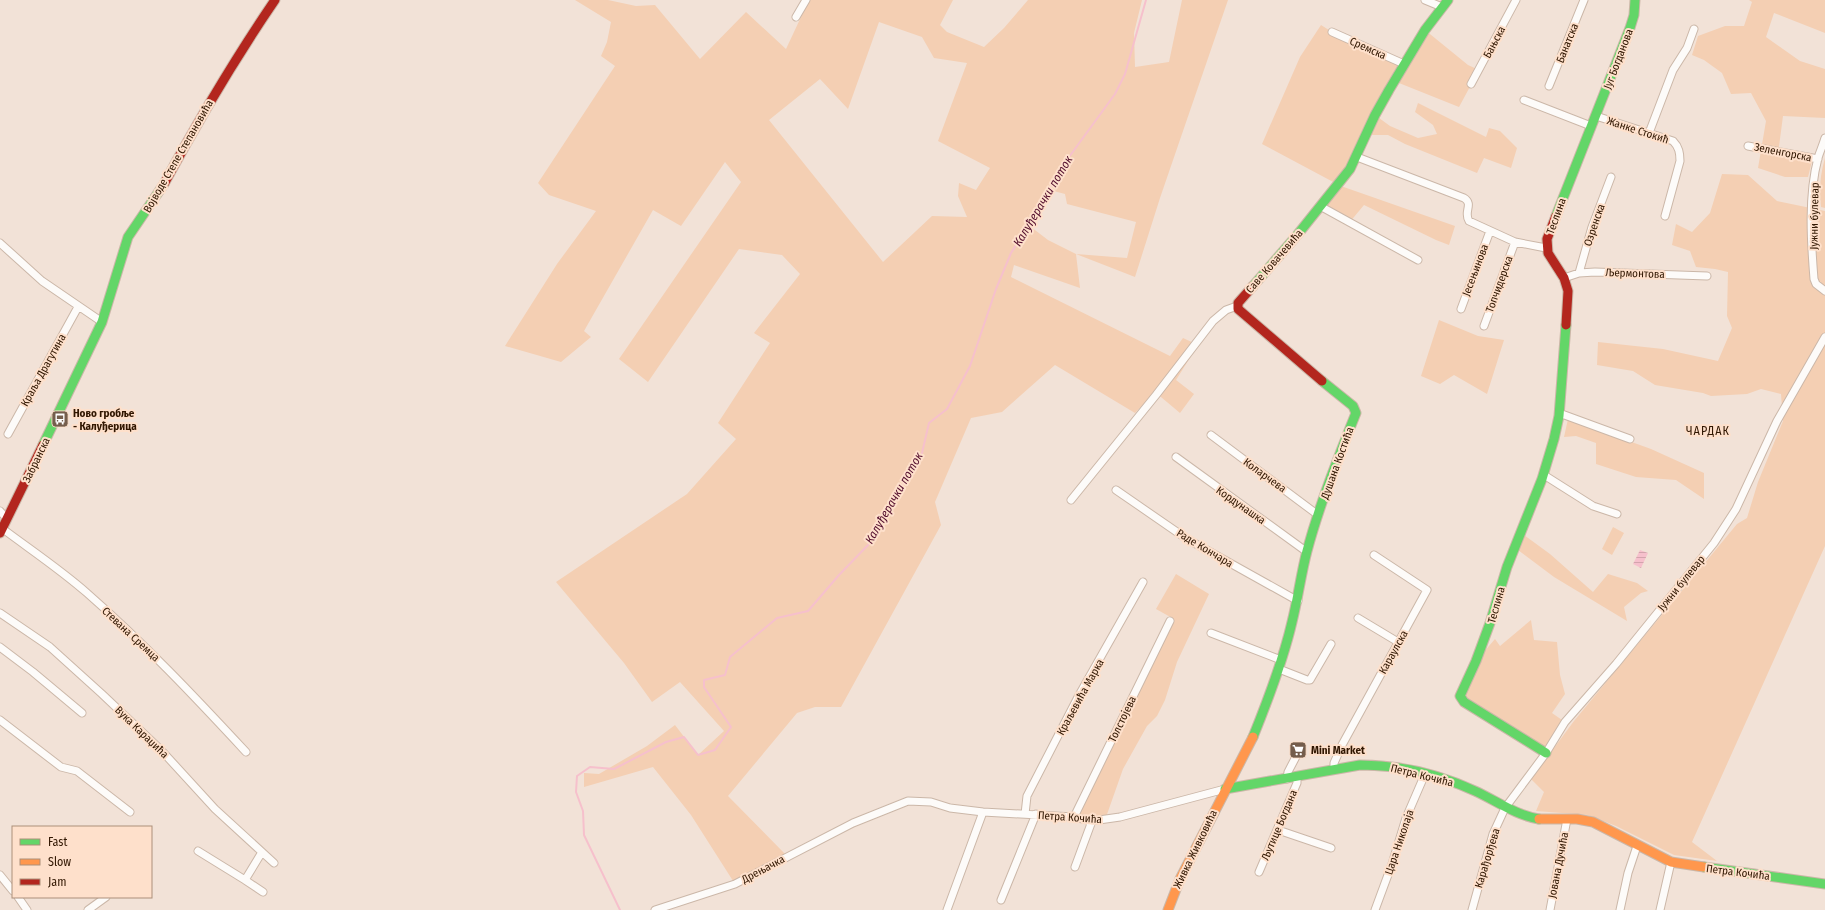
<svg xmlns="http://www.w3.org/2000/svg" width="1825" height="910" font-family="'Fira Sans Condensed',sans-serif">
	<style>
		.green { fill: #f4cfb3; fill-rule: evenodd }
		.water { fill: url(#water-rules) }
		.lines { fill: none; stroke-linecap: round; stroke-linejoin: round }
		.stream { stroke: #f6c0cc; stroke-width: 2 }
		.street-casing { stroke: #cbb7a8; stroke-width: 9 }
		.fast-casing { stroke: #cbb7a8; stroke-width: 11 }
		.slow-casing { stroke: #cbb7a8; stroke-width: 11 }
		.jam-casing { stroke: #cbb7a8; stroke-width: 11 }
		.street { stroke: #fdfbf9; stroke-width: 7 }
		.fast { stroke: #63d668; stroke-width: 9 }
		.slow { stroke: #ff974d; stroke-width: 9 }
		.jam { stroke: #b3261e; stroke-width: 9 }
		.labels { text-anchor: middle; stroke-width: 4; stroke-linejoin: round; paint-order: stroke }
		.street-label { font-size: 11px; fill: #301601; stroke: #fee0cb }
		.poi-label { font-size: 11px; font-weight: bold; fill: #301601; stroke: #fee0cb; text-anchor: start }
		.water-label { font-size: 12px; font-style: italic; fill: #520c2c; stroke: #fee0cb }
		.neighbourhood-label { font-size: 12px; letter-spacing: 1px; fill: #301601; stroke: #fee0cb }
	</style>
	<defs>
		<pattern id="water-rules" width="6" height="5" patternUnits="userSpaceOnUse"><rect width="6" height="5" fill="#f6c0cc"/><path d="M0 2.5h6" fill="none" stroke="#d3a4ad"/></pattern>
	</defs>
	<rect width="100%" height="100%" fill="#f2e2d7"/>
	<path class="green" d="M575,0H608L636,6L655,5L700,59L746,12L786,49L809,0H953L940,25L947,32L984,47L1004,28L1028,0H1142L1134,33L1135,67L1169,62L1182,0H1228L1160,198L1135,277L1076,254L1080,288L1014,265L1011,277L1170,356L1183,338L1198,345L1176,380L1194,394L1180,413L1155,392L1135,413L1055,365L1002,412L971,418L935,502L941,525L841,707H815L797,713L728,796L787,856L735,884L691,815L653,767L584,787V773L599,774L647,746L675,725L698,755L724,731L680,682L652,702L624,663L556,582L687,494L736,439L718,423L770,343L754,333L800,274L782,255L739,249L648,382L619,359L741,182L725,162L681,226L653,210L584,331L591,337L561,362L505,346L557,264L596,211L549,195L538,183L615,66L601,56L607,42L611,22ZM879,22L922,37L934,58L967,63L938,141L990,168L976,190L959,183L958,196L967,217L932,216L883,262L769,120L820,79L848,109ZM1046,189L1065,194L1067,204L1136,222L1127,258L1076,254L1048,240L1031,227Z
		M1749,0H1825V33L1774,13L1766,37L1800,61L1825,69V118L1783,116L1778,154L1812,161L1808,177H1785L1758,168L1766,121L1751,93L1731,94L1722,73L1704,60L1692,55L1698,36L1725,26H1744L1752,2Z
		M1321,25L1332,32L1404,64L1425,30L1468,65L1479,70L1459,107L1394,81L1375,115L1390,126L1418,138L1437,134L1433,125L1415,112L1418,103L1486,137L1489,128L1500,131L1517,148L1511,168L1484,158L1477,173L1405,144L1388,135H1366L1338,185L1455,226L1449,245L1436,240L1364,205L1349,223L1320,206L1337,184L1262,144L1300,57Z
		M1825,158V208L1821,207C1819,190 1820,175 1825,158Z
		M1722,174L1748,175L1777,201L1825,211V546L1692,842L1717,861L1674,855L1616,826L1588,815L1536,811L1544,792L1531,779L1574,721L1737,524L1747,518L1758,482L1783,421L1781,394L1761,389L1747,394L1711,396L1703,393L1655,385L1633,371L1597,365L1598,342L1663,349L1718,361L1732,328L1727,316L1728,272L1715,269L1696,267L1690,251L1672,245L1676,224L1692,232L1710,213Z
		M1439,320L1478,336L1504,340L1487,394L1454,375L1440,384L1421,376Z
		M1568,419L1651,449L1704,473V499L1676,480L1636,477L1596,464V443L1576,436L1564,437Z
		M1613,527L1624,533L1612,555L1602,549Z
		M1520,532L1550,554L1593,592L1608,574L1637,583L1648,591L1641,593L1624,607L1627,621L1554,577L1514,547Z
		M1176,574L1209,594L1177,662L1165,700L1157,716L1147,726L1123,769L1105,820L1074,817L1174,619L1156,609Z
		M1531,620L1534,640L1557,642L1560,675L1565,694L1552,713L1562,720L1545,747L1464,702L1461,691L1476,661L1495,639L1500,646Z"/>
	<path class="water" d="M1640,550L1648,553L1641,568L1633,564Z"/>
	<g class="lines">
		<path class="stream" d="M620,910L584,835L583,811L576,792L577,776L590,767L614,769L666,742L684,737L698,755L715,750L731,727L704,687V680L725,675L730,657L777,618L808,611L839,575L871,542L901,487L922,453L929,423L947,409L970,366L996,289L1011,253L1038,211L1061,168L1115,94L1125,74L1146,0"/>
		<g class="street-casing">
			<path id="street" d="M1425,0L1442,7
				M796,17L806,0
				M1332,32L1404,64
				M1471,84L1516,0
				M1549,86L1584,0
				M1524,100L1591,126
				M1596,116L1673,141C1679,147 1680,153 1680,161L1665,216
				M1649,133L1673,70L1687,48L1694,29
				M1825,138C1823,145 1820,151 1818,158C1808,195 1811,242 1814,279L1816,284L1825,291
				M1748,146L1818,159
				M1357,157L1464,198C1474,204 1463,212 1469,221L1515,242L1546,248
				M1320,206L1418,260
				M0,243L42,281L102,322
				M1579,273L1592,227L1611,177
				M1564,278L1579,273L1595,272L1707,276
				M1461,309L1490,231
				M1484,326L1515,242
				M1559,413L1630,439
				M8,434L78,307
				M1211,435L1318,515
				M1176,457L1307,552
				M1544,475L1593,506L1617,514
				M1116,490L1187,539L1298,601
				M1071,500L1156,395L1213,321L1226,310L1237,306
				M0,511L7,519
				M3,529C31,550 61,570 87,593C144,643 195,697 246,752
				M0,613L50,647L102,694L161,750L215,809L274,863
				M1358,618L1398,642
				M1211,633L1281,660
				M0,647L33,672L82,713
				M1279,669L1307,680H1310L1331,644
				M0,720L61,767L77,771L130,812
				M1334,770V763L1342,745L1427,590L1374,555
				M1287,779L1288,772L1300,749
				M1025,814L1027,796L1078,697L1143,582
				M1074,817L1170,621
				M1278,830L1331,848
				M198,851L245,880
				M262,852L245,880L263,892
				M1075,867L1092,821
				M1259,872L1297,783V777
				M0,875L13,891
				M18,897L27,910
				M1001,900L1036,814
				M88,910L106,897
				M655,910L735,884L853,823L908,801L931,802L950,808L983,812L1074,817L1092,821L1120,817L1225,789
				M947,910L983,812
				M1375,910L1392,864L1406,818L1425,774
				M1472,910L1493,834L1505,808L1546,753L1565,722L1616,664L1714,543L1736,509L1777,421L1825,337
				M1550,910L1567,819
				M1620,910L1628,873L1637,846
				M1660,910L1671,862"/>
		</g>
		<g class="fast-casing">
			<path id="fast" d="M1556,216L1630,28L1634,15L1635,0
				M1253,286L1298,234L1350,169L1375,115L1389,90L1425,30L1448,0
				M43,445L102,322L128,237L164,184
				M1253,737C1268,700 1283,661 1292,622C1298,598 1301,574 1307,551C1320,503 1338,458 1356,413L1353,406L1322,381
				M1546,753L1464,702L1460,696L1476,661L1490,623L1507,567L1542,479L1554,439L1559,416L1566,325
				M1225,789L1360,765C1400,765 1438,774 1475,791C1497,801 1515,815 1539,819
				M1704,867L1825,884"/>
		</g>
		<g class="slow-casing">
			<path id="slow" d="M1539,819H1577L1593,822L1671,862L1704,867
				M1168,910L1180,879L1253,737"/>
		</g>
		<g class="jam-casing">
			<path id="jam" d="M164,184C198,121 234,60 275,0
				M1556,216L1547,239L1548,253L1564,278L1568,291L1566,325
				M1253,286L1238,303V309L1322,381
				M0,533L43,445"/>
		</g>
		<use href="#street" class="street"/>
		<use href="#fast" class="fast"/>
		<use href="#slow" class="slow"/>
		<use href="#jam" class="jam"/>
	</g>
	<defs>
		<g id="bus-square" transform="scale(0.9)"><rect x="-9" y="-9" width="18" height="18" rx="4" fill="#745d4c" stroke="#fee0cb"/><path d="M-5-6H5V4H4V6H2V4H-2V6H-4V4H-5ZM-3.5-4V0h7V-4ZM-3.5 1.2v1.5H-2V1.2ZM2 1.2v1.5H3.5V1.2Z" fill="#fff"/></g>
		<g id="supermarket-square" transform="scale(0.9)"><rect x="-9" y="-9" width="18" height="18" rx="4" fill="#745d4c" stroke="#fee0cb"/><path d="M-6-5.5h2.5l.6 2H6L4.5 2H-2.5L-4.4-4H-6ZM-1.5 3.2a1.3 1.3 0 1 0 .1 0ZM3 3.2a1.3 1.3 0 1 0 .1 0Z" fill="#fff"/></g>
	</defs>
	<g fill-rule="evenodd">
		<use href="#bus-square" x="60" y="419"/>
		<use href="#supermarket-square" x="1298" y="750"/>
	</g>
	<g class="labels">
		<g class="street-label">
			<text transform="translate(1494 42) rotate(-62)" y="4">Бањска</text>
			<text transform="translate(1567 43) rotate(-68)" y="4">Банатска</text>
			<text transform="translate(1368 48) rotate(24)" y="4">Сремска</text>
			<text transform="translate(1618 59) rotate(-69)" y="4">Југ Богданова</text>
			<text transform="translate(1638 130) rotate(18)" y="4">Жанке Стокић</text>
			<text transform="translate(1783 152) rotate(11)" y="4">Зеленгорска</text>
			<text transform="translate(178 156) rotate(-60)" y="4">Војводе Степе Степановића</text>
			<text transform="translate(1556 216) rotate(-70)" y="4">Теслина</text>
			<text transform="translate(1814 216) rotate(-89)" y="4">Јужни булевар</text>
			<text transform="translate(1594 225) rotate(-71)" y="4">Озренска</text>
			<text transform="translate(1274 261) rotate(-49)" y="4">Саве Ковачевића</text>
			<text transform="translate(1475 270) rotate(-69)" y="4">Јесењинова</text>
			<text transform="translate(1635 273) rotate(2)" y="4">Љермонтова</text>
			<text transform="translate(1499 284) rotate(-70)" y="4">Топчидерска</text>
			<text transform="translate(43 370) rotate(-61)" y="4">Краља Драгутина</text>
			<text transform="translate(36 460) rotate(-64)" y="4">Забранска</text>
			<text transform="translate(1337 463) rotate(-70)" y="4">Душана Костића</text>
			<text transform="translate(1265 475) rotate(36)" y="4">Коларчева</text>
			<text transform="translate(1241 505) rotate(35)" y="4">Кордунашка</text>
			<text transform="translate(1205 548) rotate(31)" y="4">Раде Кончара</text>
			<text transform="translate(1681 583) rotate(-51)" y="4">Јужни булевар</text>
			<text transform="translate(1496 605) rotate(-74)" y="4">Теслина</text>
			<text transform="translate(131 634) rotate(43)" y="4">Стевана Сремца</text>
			<text transform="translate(1393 652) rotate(-61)" y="4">Караулска</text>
			<text transform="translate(1080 697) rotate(-61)" y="4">Краљевића Марка</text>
			<text transform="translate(1122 719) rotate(-64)" y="4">Толстојева</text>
			<text transform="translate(142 732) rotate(44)" y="4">Вука Караџића</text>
			<text transform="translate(1422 775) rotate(14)" y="4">Петра Кочића</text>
			<text transform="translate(1070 817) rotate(4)" y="4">Петра Кочића</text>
			<text transform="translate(1279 825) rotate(-67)" y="4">Љутице Богдана</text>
			<text transform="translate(1399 842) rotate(-71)" y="4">Цара Николаја</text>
			<text transform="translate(1195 849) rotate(-64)" y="4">Живка Живковића</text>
			<text transform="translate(1487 858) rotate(-73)" y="4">Карађорђева</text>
			<text transform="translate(1558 865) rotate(-79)" y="4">Јована Дучића</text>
			<text transform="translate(763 869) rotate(-28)" y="4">Дрењачка</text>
			<text transform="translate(1738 872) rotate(7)" y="4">Петра Кочића</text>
		</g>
		<g class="poi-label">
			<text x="73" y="417">Ново гробље<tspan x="73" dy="13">- Калуђерица</tspan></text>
			<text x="1311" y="754">Mini Market</text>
		</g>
		<g class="water-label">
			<text transform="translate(1043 201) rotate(-59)" y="4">Калуђерачки поток</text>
			<text transform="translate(894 498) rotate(-60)" y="4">Калуђерачки поток</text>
		</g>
		<g class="neighbourhood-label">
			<text x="1708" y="435">ЧАРДАК</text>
		</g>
	</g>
	<rect x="12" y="826" width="140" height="72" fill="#fee0cb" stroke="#ac8f7a"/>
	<rect x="20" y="839" width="20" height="6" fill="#63d668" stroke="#ac8f7a"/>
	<text x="48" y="846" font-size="12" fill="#301601">Fast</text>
	<rect x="20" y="859" width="20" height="6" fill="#ff974d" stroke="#ac8f7a"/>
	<text x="48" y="866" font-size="12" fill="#301601">Slow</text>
	<rect x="20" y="879" width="20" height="6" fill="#b3261e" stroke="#ac8f7a"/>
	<text x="48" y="886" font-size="12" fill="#301601">Jam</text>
</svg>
